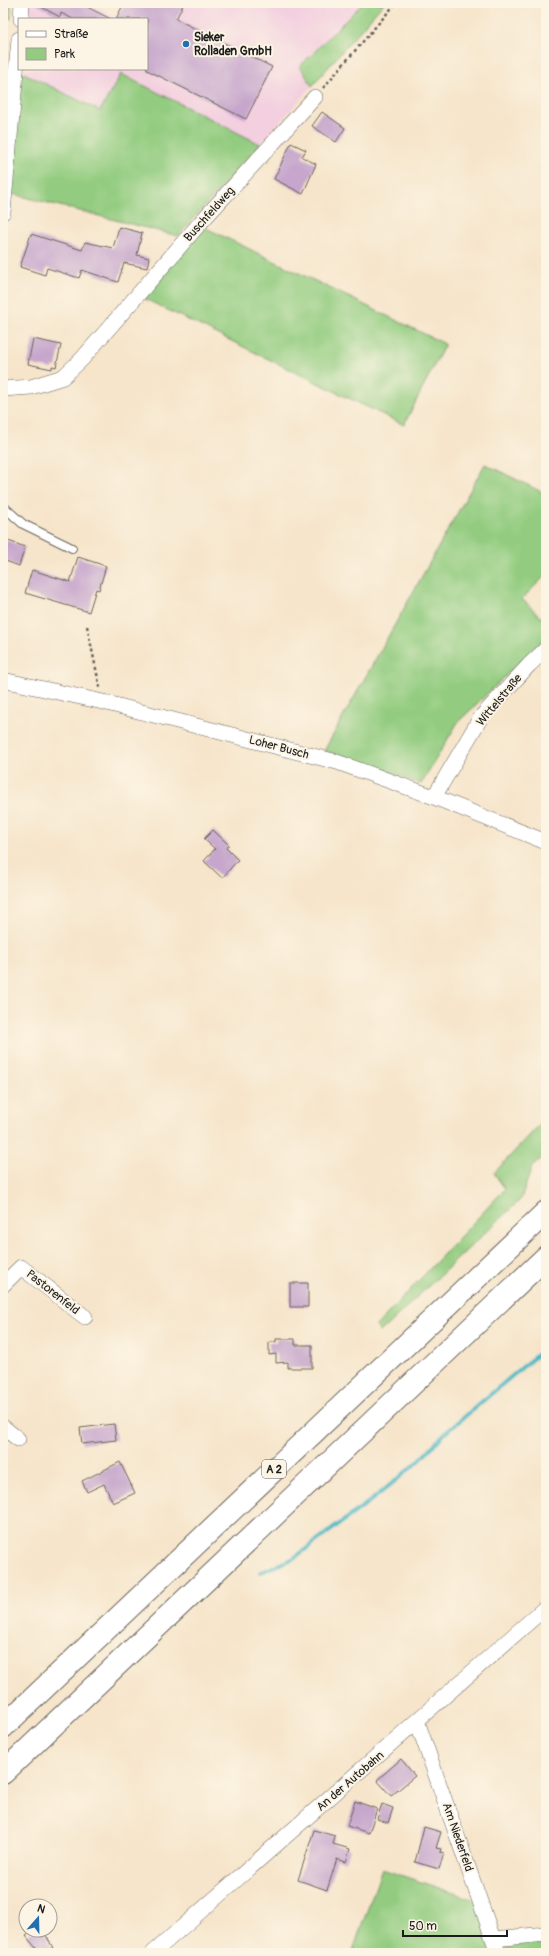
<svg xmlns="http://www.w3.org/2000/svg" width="549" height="1956" font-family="Pangolin,sans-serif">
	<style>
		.built { fill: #f3cfdf }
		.green { fill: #93cc80; stroke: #58744e }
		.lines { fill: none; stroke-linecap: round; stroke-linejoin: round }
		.stream { stroke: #4ab7c5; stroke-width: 4 }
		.building { fill: #c6a6cc }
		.service-casing { stroke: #686259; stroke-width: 10 }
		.minor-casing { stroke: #686259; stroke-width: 16 }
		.motorway-casing { stroke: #686259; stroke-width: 24 }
		.path { stroke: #686259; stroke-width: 2.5; stroke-dasharray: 3 3; stroke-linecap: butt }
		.service { stroke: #fff; stroke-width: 8 }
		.minor { stroke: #fff; stroke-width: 15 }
		.motorway { stroke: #fff; stroke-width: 22 }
		.poi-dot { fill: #1f6fb2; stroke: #fcf5e5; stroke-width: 1.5 }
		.labels { text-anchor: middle; stroke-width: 4; stroke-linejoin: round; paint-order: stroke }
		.shield { fill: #fcf5e5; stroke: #5f5d58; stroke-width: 1 }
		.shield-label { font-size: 11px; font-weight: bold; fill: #1c1c1c }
		.poi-label { font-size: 12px; font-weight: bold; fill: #1c1c1c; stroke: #fcf5e5; text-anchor: start }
		.street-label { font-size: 12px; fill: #1c1c1c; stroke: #fcf5e5 }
	</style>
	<rect width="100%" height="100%" fill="#fcf5e5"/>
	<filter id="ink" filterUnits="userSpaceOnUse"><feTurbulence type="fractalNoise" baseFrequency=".025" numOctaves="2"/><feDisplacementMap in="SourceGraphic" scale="8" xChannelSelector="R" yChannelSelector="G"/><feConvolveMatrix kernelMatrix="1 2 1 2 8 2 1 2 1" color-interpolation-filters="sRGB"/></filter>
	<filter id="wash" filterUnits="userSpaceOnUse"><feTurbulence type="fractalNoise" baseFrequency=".012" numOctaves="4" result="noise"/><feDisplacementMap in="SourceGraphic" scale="16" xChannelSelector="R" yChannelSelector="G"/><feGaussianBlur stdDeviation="0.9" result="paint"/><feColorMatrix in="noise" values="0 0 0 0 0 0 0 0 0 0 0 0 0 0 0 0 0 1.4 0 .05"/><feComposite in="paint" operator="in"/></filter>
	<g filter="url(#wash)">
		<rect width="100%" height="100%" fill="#f6e5cb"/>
		<path class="built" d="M24,3H89L122,19H23Z
			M144,3H363L300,66L312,86L260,144L121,74L100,111L20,71V69H147V19Z"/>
		<path class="green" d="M3,3H11V19L3,16Z
			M363,3H384L312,86L300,66Z
			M20,71L100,111L121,74L260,144L178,236L9,193Z
			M204,227L445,344L404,425L143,298Z
			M485,464L546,494V575L522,599L546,622V637L458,722L421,784L374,766L324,751Z
			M546,1118V1154L532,1167L521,1199L380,1332L376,1326L505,1189L494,1173Z
			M382,1869L484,1903L497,1942L546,1937V1953H352Z"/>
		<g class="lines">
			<path class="stream" d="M261,1572L294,1558L378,1495L419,1461L443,1435L546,1347"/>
		</g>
		<g id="blocks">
			<path class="building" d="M34,3H79L111,19H73L61,13L60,17Z
				M124,3H184L176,19L272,67L246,119L147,70V19H116Z
				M322,112L345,128L336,142L312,126Z
				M291,143L306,150L302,157L316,164L303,194L274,179Z
				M119,227L142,233L137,255L149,258L147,268L124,263L118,282L82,270L79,278L47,268L45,275L20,267L31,234L82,250L85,242L113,248Z
				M33,339L61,345L56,367L52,366V369L28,364Z
				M3,539L25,547L19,566L3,560Z
				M78,557L106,566L99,590L96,589L89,612L25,593L32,570L70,582Z
				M213,830L229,845L226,848L238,860L222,878L204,861L215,849L204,839Z
				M290,1283H308V1307H290Z
				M276,1339H295V1345H312V1368H288V1362L276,1363V1354L269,1355V1342H276Z
				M114,1424L116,1440L82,1444L80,1428Z
				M120,1462L135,1493L113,1503L104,1484L87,1492L82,1481Z
				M401,1759L415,1776L391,1796L377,1780Z
				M355,1801L377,1809L369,1833L347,1826Z
				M382,1804L393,1808L388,1823L377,1819Z
				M424,1827L441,1832L436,1848L441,1849L440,1852L444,1853L439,1869L415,1862Z
				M314,1830L335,1836L333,1844L350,1849L346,1862L337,1859L327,1890L298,1880Z
				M34,1930H43L53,1948L40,1953L26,1936Z"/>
		</g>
	</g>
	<g filter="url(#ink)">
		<use href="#blocks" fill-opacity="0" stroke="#686259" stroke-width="1"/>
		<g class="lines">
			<g class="service-casing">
				<path id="service" d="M3,506L23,524L72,548"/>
			</g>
			<g class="minor-casing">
				<path id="minor" d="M21,19L22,3
					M3,212L19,39
					M3,389L31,387L63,377L82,359L201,222L315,97
					M3,680L103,702L337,762L434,797L546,842
					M434,797L481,717L529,665L546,649
					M3,1285L21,1267L85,1317
					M3,1427L18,1439
					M417,1721L498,1953
					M494,1939L546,1934
					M153,1953L546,1607"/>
			</g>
			<g class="motorway-casing">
				<path id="motorway" d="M3,1727L546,1212
					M3,1773L546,1257"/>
			</g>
			<path class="path" d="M323,88L396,3
				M87,626L100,688"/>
			<use href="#service" class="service"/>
			<use href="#minor" class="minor"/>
			<use href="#motorway" class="motorway"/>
		</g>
	</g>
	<circle class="poi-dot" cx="186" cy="44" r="4"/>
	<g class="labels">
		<rect class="shield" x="262" y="1460" width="24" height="18" rx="3"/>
		<g class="shield-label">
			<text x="274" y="1473">A 2</text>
		</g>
		<g class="poi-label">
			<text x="194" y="41">Sieker<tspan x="194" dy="14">Rolladen GmbH</tspan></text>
		</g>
		<g class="street-label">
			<text transform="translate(209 214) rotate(-48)" y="4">Buschfeldweg</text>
			<text transform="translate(499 700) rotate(-50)" y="4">Wittelstraße</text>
			<text transform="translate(279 747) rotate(15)" y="4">Loher Busch</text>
			<text transform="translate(53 1292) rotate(38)" y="4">Pastorenfeld</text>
			<text transform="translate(350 1781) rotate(-41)" y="4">An der Autobahn</text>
			<text transform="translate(458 1837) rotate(71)" y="4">Am Niederfeld</text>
		</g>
	</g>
	<rect width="549" height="1956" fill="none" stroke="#fcf5e5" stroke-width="16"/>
	<rect x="18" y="18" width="130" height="52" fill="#fcf5e5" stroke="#a29e95"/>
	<rect x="26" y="31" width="20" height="6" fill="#ffffff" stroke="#a29e95"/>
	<text x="54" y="38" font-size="12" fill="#1c1c1c">Straße</text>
	<rect x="26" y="48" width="20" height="12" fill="#93cc80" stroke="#a29e95"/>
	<text x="54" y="58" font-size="12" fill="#1c1c1c">Park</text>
	<g transform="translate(38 1918) rotate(20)"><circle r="19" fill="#fcf5e5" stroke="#a29e95"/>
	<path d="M0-3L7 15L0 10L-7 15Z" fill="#1f6fb2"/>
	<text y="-6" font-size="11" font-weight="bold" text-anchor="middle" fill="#1c1c1c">N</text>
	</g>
	<path d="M403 1930v6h104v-6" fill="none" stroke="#1c1c1c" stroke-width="2"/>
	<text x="409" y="1930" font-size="12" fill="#1c1c1c" stroke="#fcf5e5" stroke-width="3" paint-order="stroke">50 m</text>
</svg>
